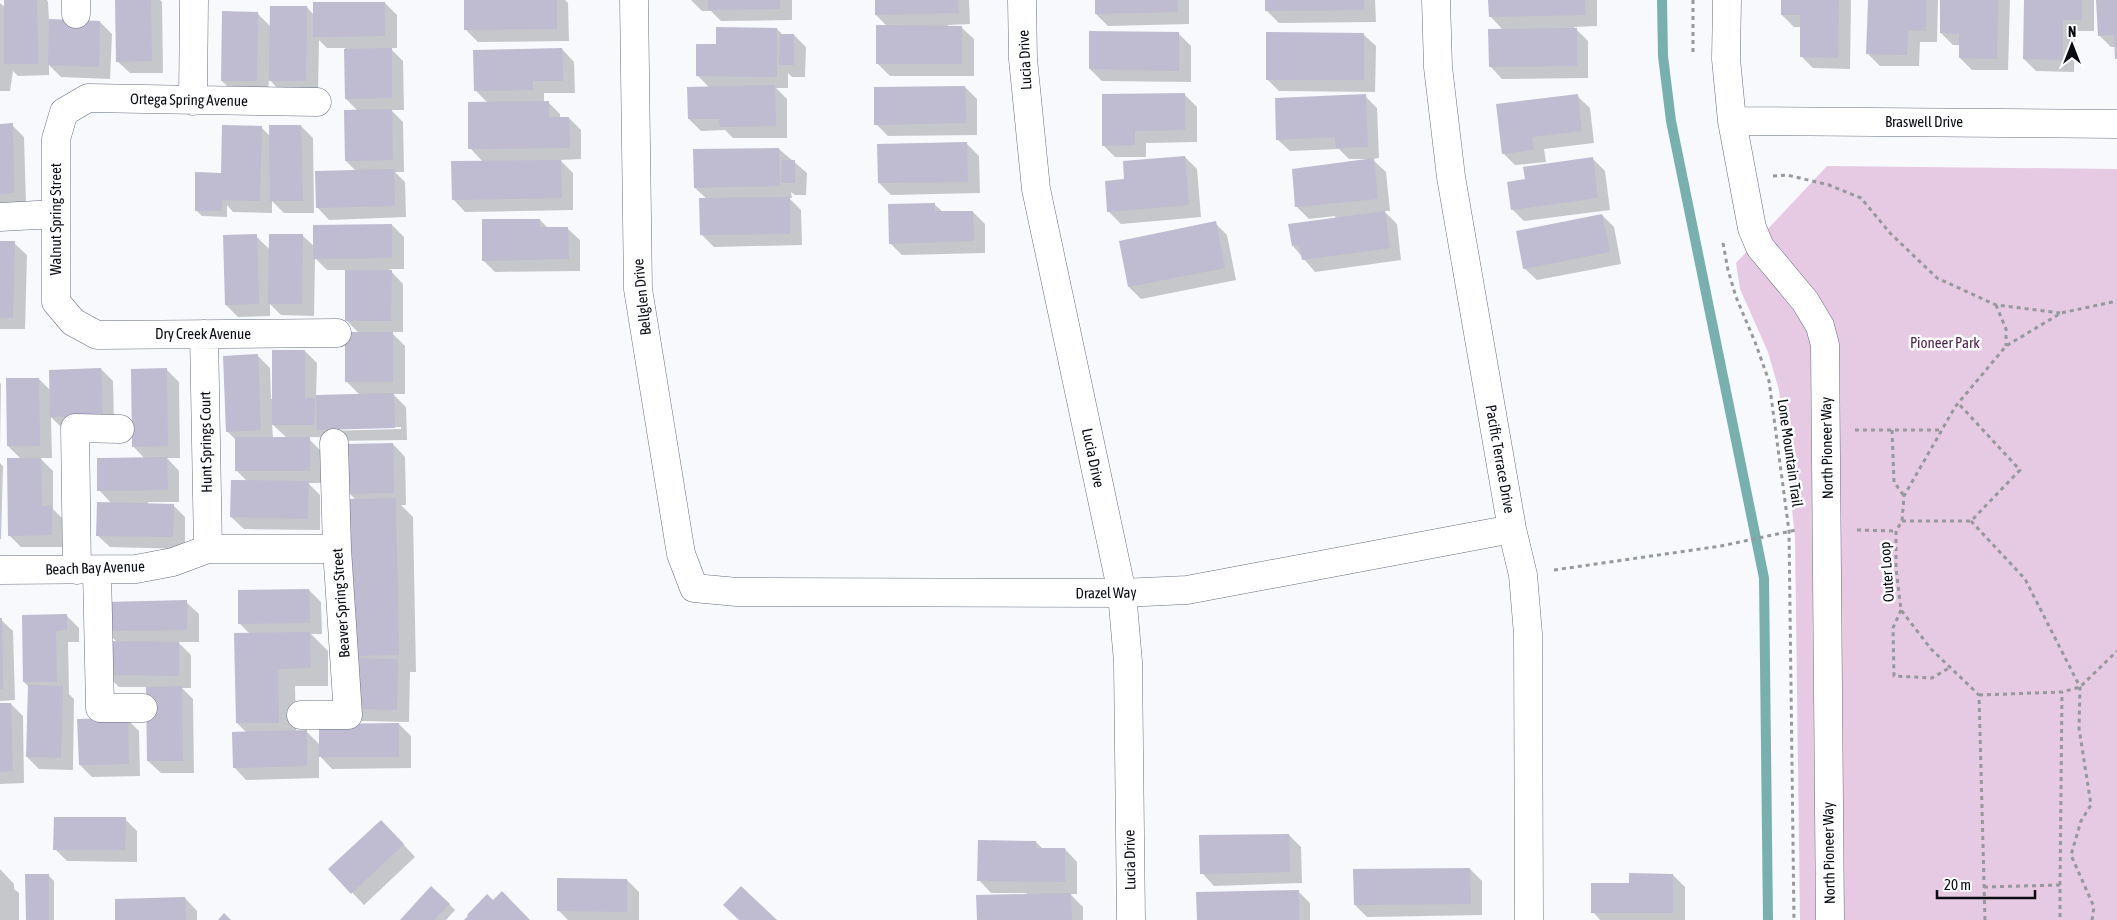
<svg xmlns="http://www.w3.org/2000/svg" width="2117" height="920" font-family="'Asap Condensed',sans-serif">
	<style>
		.green { fill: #e6c9e3 }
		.shadow { fill: #0003; fill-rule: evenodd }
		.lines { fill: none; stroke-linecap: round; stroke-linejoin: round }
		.stream { stroke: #78b0af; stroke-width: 10 }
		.building { fill: #bfbbd0 }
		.street-casing { stroke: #677081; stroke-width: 29 }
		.path { stroke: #95989c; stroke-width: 3; stroke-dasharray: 4 4; stroke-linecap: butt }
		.street { stroke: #fff; stroke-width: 28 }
		.labels { text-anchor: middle; stroke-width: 5; stroke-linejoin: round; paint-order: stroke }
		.street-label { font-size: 15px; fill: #090d13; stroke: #fff }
		.park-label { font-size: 15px; fill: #51254e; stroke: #fff }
	</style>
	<rect width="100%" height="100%" fill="#f7f9fd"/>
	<path class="green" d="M1827,166L2117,169V920H1800L1795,537L1779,390L1768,352L1740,289L1736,263Z"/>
	<path class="shadow" d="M5,0H47L48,2L49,20L100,22L112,34L110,79L61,77L49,65V75L18,76L13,71L10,91H0V3L5,7Z
		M117,0H160L162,2L163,73H130L117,61Z
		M465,0H565L568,3L569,41L478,42L466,30Z
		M691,0H792V20L721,21L711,11H702Z
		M876,0H969L970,24L948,25V27H961L974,39V76H890L878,64L888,27L876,15Z
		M1096,0H1189V24L1108,26L1096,14Z
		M1266,0H1375L1376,22L1279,23L1267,11Z
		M1490,0H1597V26L1574,27L1588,41V78L1502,79L1490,66L1503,30L1490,16Z
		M1782,0H1851L1850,69L1813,68L1801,56V27H1794L1782,15Z
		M1869,0H1938L1937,42H1920L1919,66H1880L1868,54Z
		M1942,0H2010L2008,70H1972L1960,58V45H1953L1941,33Z
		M2025,0H2094V31H2075L2074,72L2036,71L2024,59Z
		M2098,0H2117V59L2116,47H2111L2099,35Z
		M385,3L397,15V48H390L403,61L404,110H391L403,122L404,172H395L405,182L406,217L329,220L317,207L356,171L346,161L358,111L346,99L345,48H327L319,40L318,93H282L269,79L268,93H234L222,81L257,13L271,27L307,7L314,15Z
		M777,29L783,35H794L806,47L805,77H792L788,73V88H776L787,99V138H733L725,130L701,131L689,119L710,88L697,75L718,46Z
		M1179,34L1191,46V82L1102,81L1090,69Z
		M1363,34L1376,46L1375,92L1279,91L1267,79Z
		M562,49L574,62L575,93H544V102H548L560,114V118H569L581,130V159L560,160L573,173V210L465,212L453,199L483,162L470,148L488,103L475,90Z
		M965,87L977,99V135L888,136L876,124Z
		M1185,95L1197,107V142L1146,143V157H1115L1103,145Z
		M1365,96L1377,108L1379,158L1372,159L1386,172L1390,211H1384L1397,224L1401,260L1315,272L1293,246L1336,219L1335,216L1309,219L1297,207L1293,170L1367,161L1366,159H1349L1339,149L1290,151L1277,139Z
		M1577,96L1590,108L1594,143L1544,149L1546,162L1515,165L1503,153Z
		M0,125H12L24,137L26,205H0Z
		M301,126L313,138L314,213H284L272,201V213L233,212L227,205V217L202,216L196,210L261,127L270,136Z
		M967,144L979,156L980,193L891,195L879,183Z
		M779,149L807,173L806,195H795L791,192L792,198H789L801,210L802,245L714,247L701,234L707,199L695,188Z
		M1185,157L1197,169L1201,217L1121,224L1109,212L1126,181Z
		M1593,159L1605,171L1610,210L1524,221L1512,209Z
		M934,204L943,212H973L985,224V253L902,255L890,243Z
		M1602,215L1614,227L1621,264L1537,280L1524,268Z
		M540,220L548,228H567L580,240V271L495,272L483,260Z
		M1215,223L1227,235L1236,280L1141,299L1129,287Z
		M392,225L404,237V269H389L403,284V332H391L405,346V394H393L406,407L407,440L330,441L325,437H307L321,451V483H308L320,495V530L244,529L231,517L247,481L236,470L237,441L227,431L258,356L270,368L271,399H273L305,351L317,363L316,396L360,395L346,381L359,333L346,320L347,270H327L315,258L314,316L281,315L270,304V316L238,317L226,305L256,236L270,250L303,236L315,247ZM272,424L287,438H273ZM401,427V429L328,431V428Z
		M0,242L14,243L27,255L25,329H0Z
		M101,369L113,381L114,427L63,429L51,417L52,458H40L53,471V509L64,520V547H21L9,535L21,459L8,446L39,379L51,391Z
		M167,370L179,382L180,458H167L179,471V502H148V504L173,505L185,517V549L110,547L97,535L112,504L99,490L145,459L133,446Z
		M0,383L1,384L0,451Z
		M393,444L405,457L406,505H401L413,517L416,672H410L409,722L362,721L350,709L356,500L349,493Z
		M0,463L3,466L1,539H0Z
		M309,590L321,602L322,634H311L328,651V686H295L296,732L306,731L320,745L399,724L411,736V768L332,769L319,755V778L246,780L234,767L247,733L237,723L250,634L239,623Z
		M186,602L199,614V642H178L191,655V688H182L193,699L194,773H161L148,761L147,687H119L107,675L117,642L106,631Z
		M23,616H67L79,628V642H68L69,694L74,699L73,770L39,769L27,757L29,687L24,682Z
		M0,619L13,631L15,700L0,701Z
		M0,704H11L23,716L24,783L0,784Z
		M127,719L139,731L140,776L92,777L80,765Z
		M125,819L137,831V862L67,861L55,849Z
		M393,833L415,857L364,905L330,869Z
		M1289,835L1301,847L1302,883L1214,886L1202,873Z
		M1036,842L1043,849H1065L1077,862V894H1070L1083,907V920H978L1027,895V893H991L979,880Z
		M0,869L14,884V889L19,893V920H0Z
		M1470,869L1482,881V915L1367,917L1355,905Z
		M48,875L54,881V920H27Z
		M1673,875L1685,887V920H1600L1593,912L1630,884Z
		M627,880L639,892V920H568L558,910Z
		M1298,891L1310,903V920H1198Z
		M185,898L197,911V920H117Z
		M449,904L455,910L446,920H401Z"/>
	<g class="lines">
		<path class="stream" d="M1662,0L1663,56L1671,121L1764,578L1768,920"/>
	</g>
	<path class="building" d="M4,0H37L38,64H4Z
		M115,0H151L152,61L116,62Z
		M464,0H557V29L464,30Z
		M708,0H780V9L708,10Z
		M875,0H958L959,13L875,15Z
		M1095,0H1177L1178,12L1095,14Z
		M1265,0H1364V10L1265,11Z
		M1488,0H1585L1586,15L1489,17Z
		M1781,0H1839L1838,58L1800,57V15H1781Z
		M1868,0H1926V31L1908,30L1907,55L1866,54Z
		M1940,0H1998L1997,59L1959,58V34L1940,33Z
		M2024,0H2082V20H2063V60L2023,59Z
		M2096,0H2117V59H2115L2114,35L2098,36Z
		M313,2H385V36L313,37Z
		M270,6H307L306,81H269Z
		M222,11L258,12L257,81H221Z
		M49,19L100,21L99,67L48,65Z
		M876,25L962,26V64H876Z
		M716,27L777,28V77L696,76V44H716Z
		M1577,28V66L1489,67L1488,29Z
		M1089,31L1179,32V71L1089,69Z
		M1266,32L1364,33V80H1266Z
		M780,34H794V65H779Z
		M392,48V98L345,99L344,49Z
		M562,48L563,81H533V90L474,91L473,50Z
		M775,85L776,126L720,127L719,119H688L687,87Z
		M965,86L966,123L874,125V87Z
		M1185,93V130L1135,131V145L1102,146V94Z
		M1366,94L1368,147L1336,148L1335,137L1276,140L1275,98Z
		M1578,94L1582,131L1532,137L1534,150L1502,154L1496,104Z
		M549,101V117H569L570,148L468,149V102Z
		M392,109L393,160L345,161L344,110Z
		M13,123L14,193L0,194V124Z
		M222,125L262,126L260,201L222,200V211H195V172L221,173Z
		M269,125H301L303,201H270Z
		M967,142L968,182L878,183L877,144Z
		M779,148L780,186L694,188L693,149Z
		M1185,156L1189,205L1107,212L1105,181L1124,179L1123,161Z
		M1593,157L1598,198L1511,210L1507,182L1525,179L1523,167Z
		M1374,158L1378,199L1295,207L1292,169Z
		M561,160L562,198L452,200L451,161Z
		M782,160H795V183H781Z
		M394,169L395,206L316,208L315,171Z
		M790,197V234L700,235L699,198Z
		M935,203V211H973L974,241L889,244L888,204Z
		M1385,211L1390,248L1302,260L1299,245L1292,246L1288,224Z
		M1602,214L1610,252L1523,269L1516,231Z
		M482,219H540V227H568L569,259L482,261Z
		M1216,221L1225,268L1128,287L1119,241Z
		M392,224V258L313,259V225Z
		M257,234L259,304L225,305L223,235Z
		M269,234H303L302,304H268Z
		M0,241H15L13,318H0Z
		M345,270H392L391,321H345Z
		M345,332H393V382H345Z
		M272,350H305V398H315L314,425H272Z
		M258,354L261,430L226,432L223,356Z
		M101,368L103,416L50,417L49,370Z
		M167,368L168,446L132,447L131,369Z
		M6,378H39L40,446H7Z
		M394,393L395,428L317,430L316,395Z
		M235,437H310V471H235Z
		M393,443L394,493L348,494L347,444Z
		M167,457L168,490L97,491V458Z
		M7,458H41L42,506H52V535L8,536Z
		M231,480L309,481L308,519L230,517Z
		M396,498L399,655L351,656L348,499Z
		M97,502L174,504L173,537L96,536Z
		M309,589L310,623L238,624V590Z
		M187,600V630L104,631V602Z
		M67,614V630L56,631L57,682H23L22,615Z
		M0,618H2L3,689H0Z
		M310,632L311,668L278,669L279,723H236L234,633Z
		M106,641L179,642V676L105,675Z
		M349,658L398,659L397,710L348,709Z
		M28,685L63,686L61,758L26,757Z
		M182,686L183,761H147L146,687Z
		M0,703H11L13,771L0,772Z
		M128,718L129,764L79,765L77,719Z
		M399,723V757H319V724Z
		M307,730V766L233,768L232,732Z
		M54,817H126L125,850H53Z
		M381,820L404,844L351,894L328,869Z
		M1289,834L1290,872L1200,874L1199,835Z
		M978,840L1036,841V848H1065V882L977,881Z
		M1470,868L1471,904L1354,905L1353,869Z
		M1629,873L1673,874V913H1591V883H1629Z
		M25,874H49V920H26Z
		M557,878L627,879V912L557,911Z
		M431,886L450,904L434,920H400Z
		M741,886L777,920H739L723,905Z
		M1299,890V920H1197L1196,892Z
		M502,891L530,920H464L468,916L467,915L487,894L493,900Z
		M1071,893L1072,920H977L976,895Z
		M185,897L186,920H115V899Z
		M224,913L231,920H218Z"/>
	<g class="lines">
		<g class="street-casing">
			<path id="street" d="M634,0L638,289L681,554L694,588L737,592L1122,593L1187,590L1512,529
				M1022,0L1023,59L1036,189L1122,593L1128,662L1131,920
				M1436,0L1438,67L1451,177L1512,529L1523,575L1528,634L1529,920
				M1727,0L1726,59L1732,121L1752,228L1760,247L1805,301L1820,326L1825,345L1830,920
				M76,14V0
				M193,101L194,0
				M317,102L88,98L64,112L56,139V302L73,322L97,335L337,333
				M1732,121L2117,124
				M0,217L56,214
				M204,334L208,549
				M0,570L136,569L173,562L208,549H337
				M77,570L75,428L120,429
				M97,570L100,708H143
				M301,715H348L337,549L334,443"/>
		</g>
		<path class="path" d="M1693,0V52
			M1773,176L1787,175L1829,185L1861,198L1890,233L1937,278L1996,305L2060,313
			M1723,243L1728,270L1736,297L1755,342L1769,381L1789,531L1794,920
			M1996,305L2006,329V346
			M1855,430H1940
			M1892,430L1894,482L1904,496
			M1902,521H1971L2020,470L1958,403
			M1971,521L2025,579L2080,687L2079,728L2091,805L2081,821L2071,855L2094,907L2092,920
			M1857,530L1896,531
			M1554,570L1721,546L1796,530
			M1901,610L1893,628L1894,676L1932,678L1949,668
			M1979,695L2062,692L2080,687L2117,651
			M2060,885L2062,692
			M1984,887L2060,885V920
			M1985,920L1979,695L1931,649L1901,610L1896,568V531L1902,521L1904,496L1955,407L2006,346L2061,313L2117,301"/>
		<use href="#street" class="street"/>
	</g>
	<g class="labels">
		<g class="street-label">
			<text transform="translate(1025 60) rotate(-93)" y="5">Lucia Drive</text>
			<text transform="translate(189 100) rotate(1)" y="5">Ortega Spring Avenue</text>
			<text x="1924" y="127">Braswell Drive</text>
			<text transform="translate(56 219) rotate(-90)" y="5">Walnut Spring Street</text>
			<text transform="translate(642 297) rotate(-96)" y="5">Bellglen Drive</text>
			<text x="203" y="339">Dry Creek Avenue</text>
			<text transform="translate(206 442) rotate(-91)" y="5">Hunt Springs Court</text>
			<text transform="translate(1827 448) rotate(-91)" y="5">North Pioneer Way</text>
			<text transform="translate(1790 453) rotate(82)" y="5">Lone Mountain Trail</text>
			<text transform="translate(1093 458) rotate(78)" y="5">Lucia Drive</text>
			<text transform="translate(1500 459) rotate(80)" y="5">Pacific Terrace Drive</text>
			<text transform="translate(95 568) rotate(-2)" y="5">Beach Bay Avenue</text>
			<text transform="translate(1887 572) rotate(-94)" y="5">Outer Loop</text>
			<text transform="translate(1106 593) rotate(-1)" y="5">Drazel Way</text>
			<text transform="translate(341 603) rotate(-94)" y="5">Beaver Spring Street</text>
			<text transform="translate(1829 853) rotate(-91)" y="5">North Pioneer Way</text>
			<text transform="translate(1130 860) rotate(-91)" y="5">Lucia Drive</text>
		</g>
		<g class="park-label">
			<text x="1945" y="348">Pioneer Park</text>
		</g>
	</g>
	<g transform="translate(2072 45)" stroke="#ffffff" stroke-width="4" paint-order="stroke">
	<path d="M0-4L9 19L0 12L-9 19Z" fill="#090d13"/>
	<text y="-8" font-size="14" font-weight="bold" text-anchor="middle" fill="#090d13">N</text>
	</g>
	<path d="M1937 890v8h98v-8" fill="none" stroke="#090d13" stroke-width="2.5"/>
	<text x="1944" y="890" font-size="15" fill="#090d13" stroke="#ffffff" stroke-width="4" paint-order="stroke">20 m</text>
</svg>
